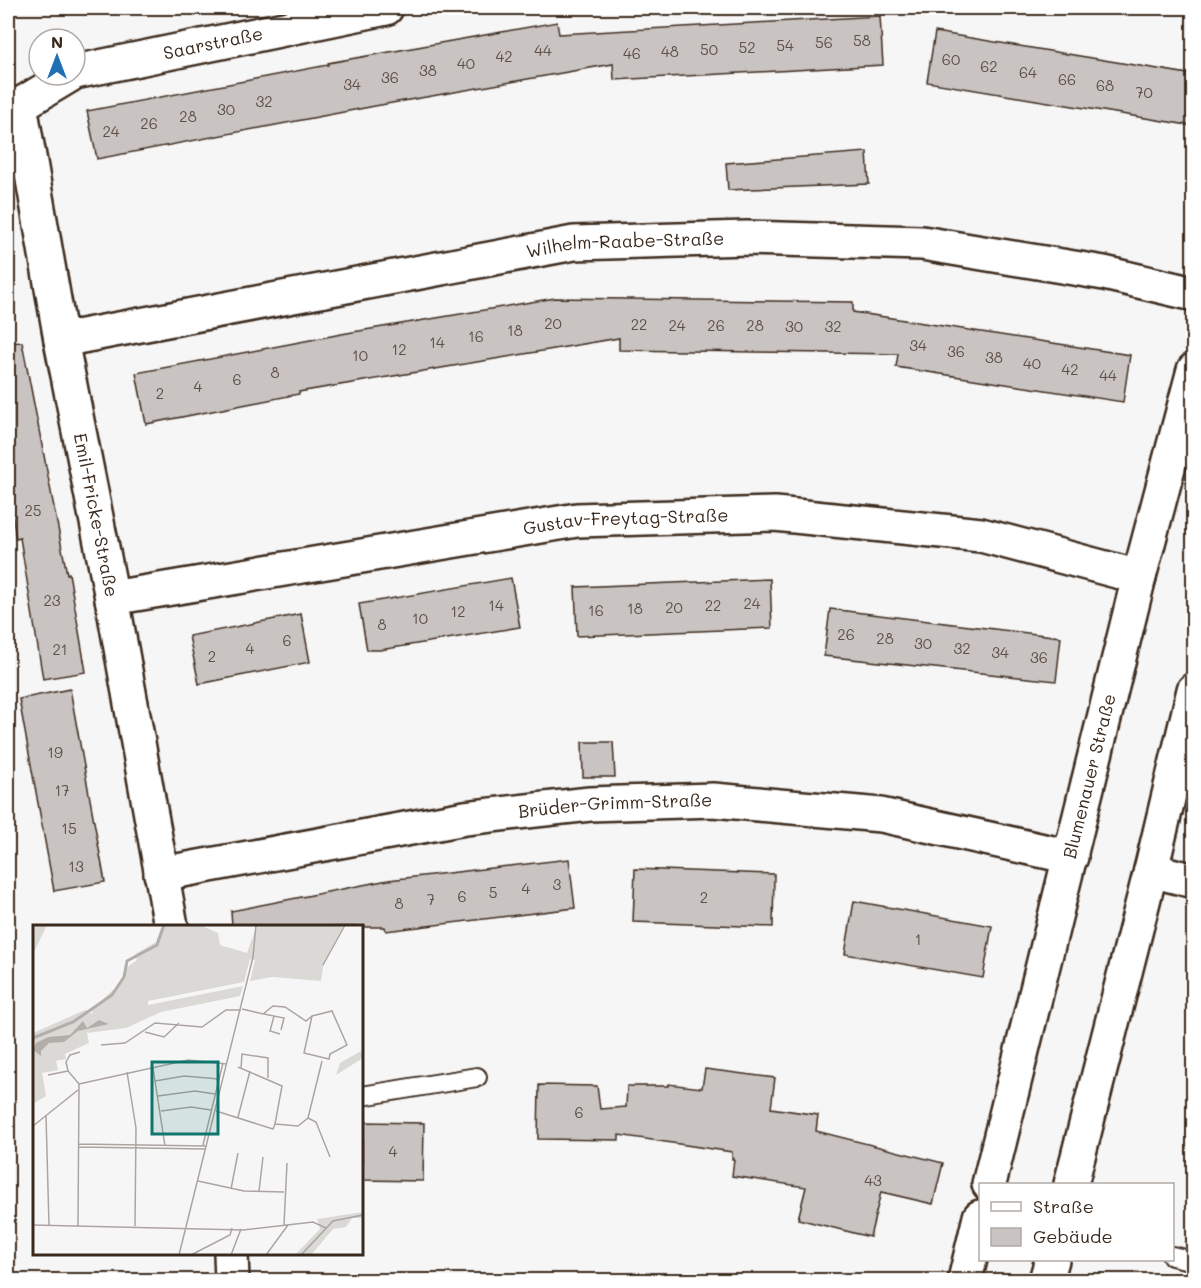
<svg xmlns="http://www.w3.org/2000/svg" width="1201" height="1288" font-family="Mali,sans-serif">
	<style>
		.building { fill: #c9c3c1; stroke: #3b2a1e; stroke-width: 1.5 }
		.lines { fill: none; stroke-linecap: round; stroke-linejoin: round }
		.lane-casing { stroke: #3b2a1e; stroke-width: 22 }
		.street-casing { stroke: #3b2a1e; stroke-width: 38 }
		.secondary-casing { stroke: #3b2a1e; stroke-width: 38 }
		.lane { stroke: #fff; stroke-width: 18 }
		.street { stroke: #fff; stroke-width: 33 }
		.secondary { stroke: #fff; stroke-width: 33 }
		.labels { text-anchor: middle; stroke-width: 4.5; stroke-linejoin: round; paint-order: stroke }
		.number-label { font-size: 15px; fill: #5e5047 }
		.street-label { font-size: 18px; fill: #3b2a1e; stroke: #fff }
		.inset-river { fill: none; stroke: #b4aeaa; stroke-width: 3 }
		.inset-road { fill: none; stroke: #aca4a0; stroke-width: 1.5 }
		.view { fill: #0f766e; fill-opacity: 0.15; stroke: #0f766e; stroke-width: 3 }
		.inset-edge { fill: none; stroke: #3b2a1e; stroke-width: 3 }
	</style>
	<rect width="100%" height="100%" fill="#f7f6f6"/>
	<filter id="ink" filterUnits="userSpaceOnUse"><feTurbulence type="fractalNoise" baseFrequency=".0167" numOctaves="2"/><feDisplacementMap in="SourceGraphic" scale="12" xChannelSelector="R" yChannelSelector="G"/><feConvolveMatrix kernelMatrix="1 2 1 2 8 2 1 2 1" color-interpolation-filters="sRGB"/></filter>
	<g filter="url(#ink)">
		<path class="building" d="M880,16L883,65L614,80L613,64L375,106L97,159L87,111L328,65V63L557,22L559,34Z
			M935,32L1194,75V126L927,82Z
			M867,152L869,184L728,190L726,163Z
			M555,298L853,302V312L1130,355L1123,402L896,367L898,354L619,350V338L299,392V394L146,424L136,373L347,333Z
			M22,342L58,528L67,574L69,573L86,672L43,679L20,538L16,539L8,486V343Z
			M511,578L520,627L380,650H367L359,604Z
			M770,579L772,628L577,636L575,587Z
			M830,609L1061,637L1056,681L824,656Z
			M301,614L310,662L199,684L189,636Z
			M70,689L105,882L54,891L19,699Z
			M582,742H613L615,777H583Z
			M569,859L575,908L386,931L385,927H232L231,911L388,880Z
			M635,869L774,874L773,927L633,922Z
			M854,901L992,926L983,978L845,954Z
			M705,1069L775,1078L771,1108L818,1115L816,1131L943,1163L933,1204L881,1192L870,1237L798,1219L806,1187L732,1176L734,1159H732V1152L619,1135V1140L538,1139L539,1085L597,1086L600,1109L626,1107L627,1086H668V1084L702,1088Z
			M362,1122L424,1123L423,1181L362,1180Z"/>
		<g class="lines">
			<g class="lane-casing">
				<path id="lane" d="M362,1096L477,1077
					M1172,1256L1194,1261"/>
			</g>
			<g class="street-casing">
				<g id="street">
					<path id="s1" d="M75,72L386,8"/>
					<path d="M8,104L20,105L70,75"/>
					<path id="s2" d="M20,105L61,340L112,598L171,926"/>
					<path id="s3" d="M61,340L574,243L747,238L922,243L1104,273L1194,294"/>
					<path id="s4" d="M112,598L577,520L775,514L981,535L1139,577"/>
					<path d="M1151,870L1194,881"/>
					<path id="s5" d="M161,874L465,818L590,804L713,800L881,815L1071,857"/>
					<path id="s6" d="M989,1184L1139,577L1194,370"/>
					<path d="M231,1254L232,1280"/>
					<path d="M965,1280L980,1217"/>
				</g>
			</g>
			<g class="secondary-casing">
				<path id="secondary" d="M1071,1184L1151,870L1194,690
					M1046,1280L1052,1260"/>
			</g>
			<use href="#lane" class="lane"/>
			<use href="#street" class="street"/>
			<use href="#secondary" class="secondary"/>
		</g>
	</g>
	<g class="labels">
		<g class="number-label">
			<text x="862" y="46">58</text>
			<text x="824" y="48">56</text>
			<text x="785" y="51">54</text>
			<text x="747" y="53">52</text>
			<text x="709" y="55">50</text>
			<text x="543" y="56">44</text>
			<text x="670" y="57">48</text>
			<text x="632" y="59">46</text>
			<text x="504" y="62">42</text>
			<text x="951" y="65">60</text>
			<text x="466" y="69">40</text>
			<text x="989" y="72">62</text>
			<text x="428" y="76">38</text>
			<text x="1028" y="78">64</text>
			<text x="390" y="83">36</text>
			<text x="1067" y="85">66</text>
			<text x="352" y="90">34</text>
			<text x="1105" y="91">68</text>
			<text x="1144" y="98">70</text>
			<text x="264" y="107">32</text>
			<text x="226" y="115">30</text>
			<text x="188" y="122">28</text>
			<text x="149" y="129">26</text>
			<text x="111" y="137">24</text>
			<text x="553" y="329">20</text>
			<text x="639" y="330">22</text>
			<text x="677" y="331">24</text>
			<text x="716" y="331">26</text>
			<text x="755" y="331">28</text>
			<text x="794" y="332">30</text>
			<text x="833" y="332">32</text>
			<text x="515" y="336">18</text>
			<text x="476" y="342">16</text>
			<text x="437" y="348">14</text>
			<text x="918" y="351">34</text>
			<text x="399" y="355">12</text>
			<text x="956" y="357">36</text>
			<text x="360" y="361">10</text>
			<text x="994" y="363">38</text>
			<text x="1032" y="369">40</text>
			<text x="1070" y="375">42</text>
			<text x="275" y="378">8</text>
			<text x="1108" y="381">44</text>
			<text x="237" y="385">6</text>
			<text x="198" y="392">4</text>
			<text x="160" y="399">2</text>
			<text x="33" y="516">25</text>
			<text x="52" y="606">23</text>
			<text x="752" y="609">24</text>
			<text x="496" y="611">14</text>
			<text x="713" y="611">22</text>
			<text x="674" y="613">20</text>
			<text x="635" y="614">18</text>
			<text x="596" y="616">16</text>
			<text x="458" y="617">12</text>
			<text x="420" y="624">10</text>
			<text x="382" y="630">8</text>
			<text x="846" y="640">26</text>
			<text x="885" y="644">28</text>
			<text x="287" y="646">6</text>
			<text x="923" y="649">30</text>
			<text x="250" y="654">4</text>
			<text x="962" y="654">32</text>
			<text x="60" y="655">21</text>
			<text x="1000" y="658">34</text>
			<text x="212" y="662">2</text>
			<text x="1039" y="663">36</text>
			<text x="55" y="758">19</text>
			<text x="62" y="796">17</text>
			<text x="69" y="834">15</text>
			<text x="76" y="872">13</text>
			<text x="557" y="890">3</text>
			<text x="526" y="894">4</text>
			<text x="493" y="898">5</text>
			<text x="462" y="902">6</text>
			<text x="704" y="903">2</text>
			<text x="431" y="905">7</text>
			<text x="399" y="909">8</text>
			<text x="918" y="945">1</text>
			<text x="579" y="1118">6</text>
			<text x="393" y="1157">4</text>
			<text x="873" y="1186">43</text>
		</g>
		<g class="street-label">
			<text dy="6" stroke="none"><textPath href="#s1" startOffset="141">Saarstraße</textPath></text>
			<text dy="6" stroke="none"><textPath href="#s3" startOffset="573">Wilhelm-Raabe-Straße</textPath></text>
			<text dy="6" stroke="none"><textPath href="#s2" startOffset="417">Emil-Fricke-Straße</textPath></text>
			<text dy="6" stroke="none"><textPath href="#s4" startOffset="520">Gustav-Freytag-Straße</textPath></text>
			<text dy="6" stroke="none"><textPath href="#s6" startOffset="420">Blumenauer Straße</textPath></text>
			<text dy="6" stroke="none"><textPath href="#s5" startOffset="460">Brüder-Grimm-Straße</textPath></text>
		</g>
	</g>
	<g transform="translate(33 925)">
		<rect width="330" height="330" fill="#f7f6f6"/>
		<path d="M0,0H14L0,29ZM129,0H167L185,8L187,20L214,28L224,0H311L291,37L288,56L239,52L217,56L222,35L217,34L211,57L115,76V80L210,61L207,71L128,87L93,103L54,108L56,118L32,129L33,134L23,136L25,145L9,148L13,171L0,179V108L52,85L60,89L58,85L92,54L93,43L104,35L102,29L123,17ZM328,126L330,133L303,150L307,138ZM330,287V293H319L313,302L300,304L278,330H262L287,304L284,294Z" fill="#dbd9d6"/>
		<path d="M66,95L76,99L45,106L31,117L16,118L8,126V131L0,125L3,118L15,112L37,110L50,96L54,103Z" fill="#b4aeaa"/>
		<path class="inset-river" d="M0,113L40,97L79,70L91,52L94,36L124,20L131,0"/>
		<path class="inset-road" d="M290,40L312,0M209,84L230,89L240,81L252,82L273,96L279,91L299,86L314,120L297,129L296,134L271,128L279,91M231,89L251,93L248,105M241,91L237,106L247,109M112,107L131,112L146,98M68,120L92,118L122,98L169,102L193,85H208M120,143L132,221M208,143L209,129L235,133V153M94,147L103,203L102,301M15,150L35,146M122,156L151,151L186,154M46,159L155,135L194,139M46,159L35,146L33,137L37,130L47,127M125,171L162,166L182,169M128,186L158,182L178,185M183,186L240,204L242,199L249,161L205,142M13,191L16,300M205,192L217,146M275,193L283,197L297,232M242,199L265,201L275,193L289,136M0,201L45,165M45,219L174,221M170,220L190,138M45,222L172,224M165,256L211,266L251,267M198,264L205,228M226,266L230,232M0,300L210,305L280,297L293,303M251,300L254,238M45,301L46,159M146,330L220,32L223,0M158,330L197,310L199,303M198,330L208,304M233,330L255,300M268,330L300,296L330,290"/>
		<path class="view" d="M119,137H185V209H119Z"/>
		<rect width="330" height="330" class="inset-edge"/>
	</g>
	<rect width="1201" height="1288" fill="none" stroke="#fff" stroke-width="30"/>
	<rect x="15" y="15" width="1171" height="1258" fill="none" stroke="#3b2a1e" stroke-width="2" filter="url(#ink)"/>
	<rect x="979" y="1183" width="195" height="78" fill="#ffffff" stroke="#b1aaa5" stroke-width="1.5"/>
	<rect x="991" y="1202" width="30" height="9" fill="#ffffff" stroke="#b1aaa5" stroke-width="1.5"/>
	<text x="1033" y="1213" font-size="18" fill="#3b2a1e">Straße</text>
	<rect x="991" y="1228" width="30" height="18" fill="#c9c3c1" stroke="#b1aaa5" stroke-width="1.5"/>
	<text x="1033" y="1243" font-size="18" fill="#3b2a1e">Gebäude</text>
	<g transform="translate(57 57)"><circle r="28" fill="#ffffff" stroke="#b1aaa5" stroke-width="1.5"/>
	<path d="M0-4.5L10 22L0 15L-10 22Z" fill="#1f6fb2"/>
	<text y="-9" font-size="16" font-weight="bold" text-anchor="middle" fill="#3b2a1e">N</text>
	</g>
</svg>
